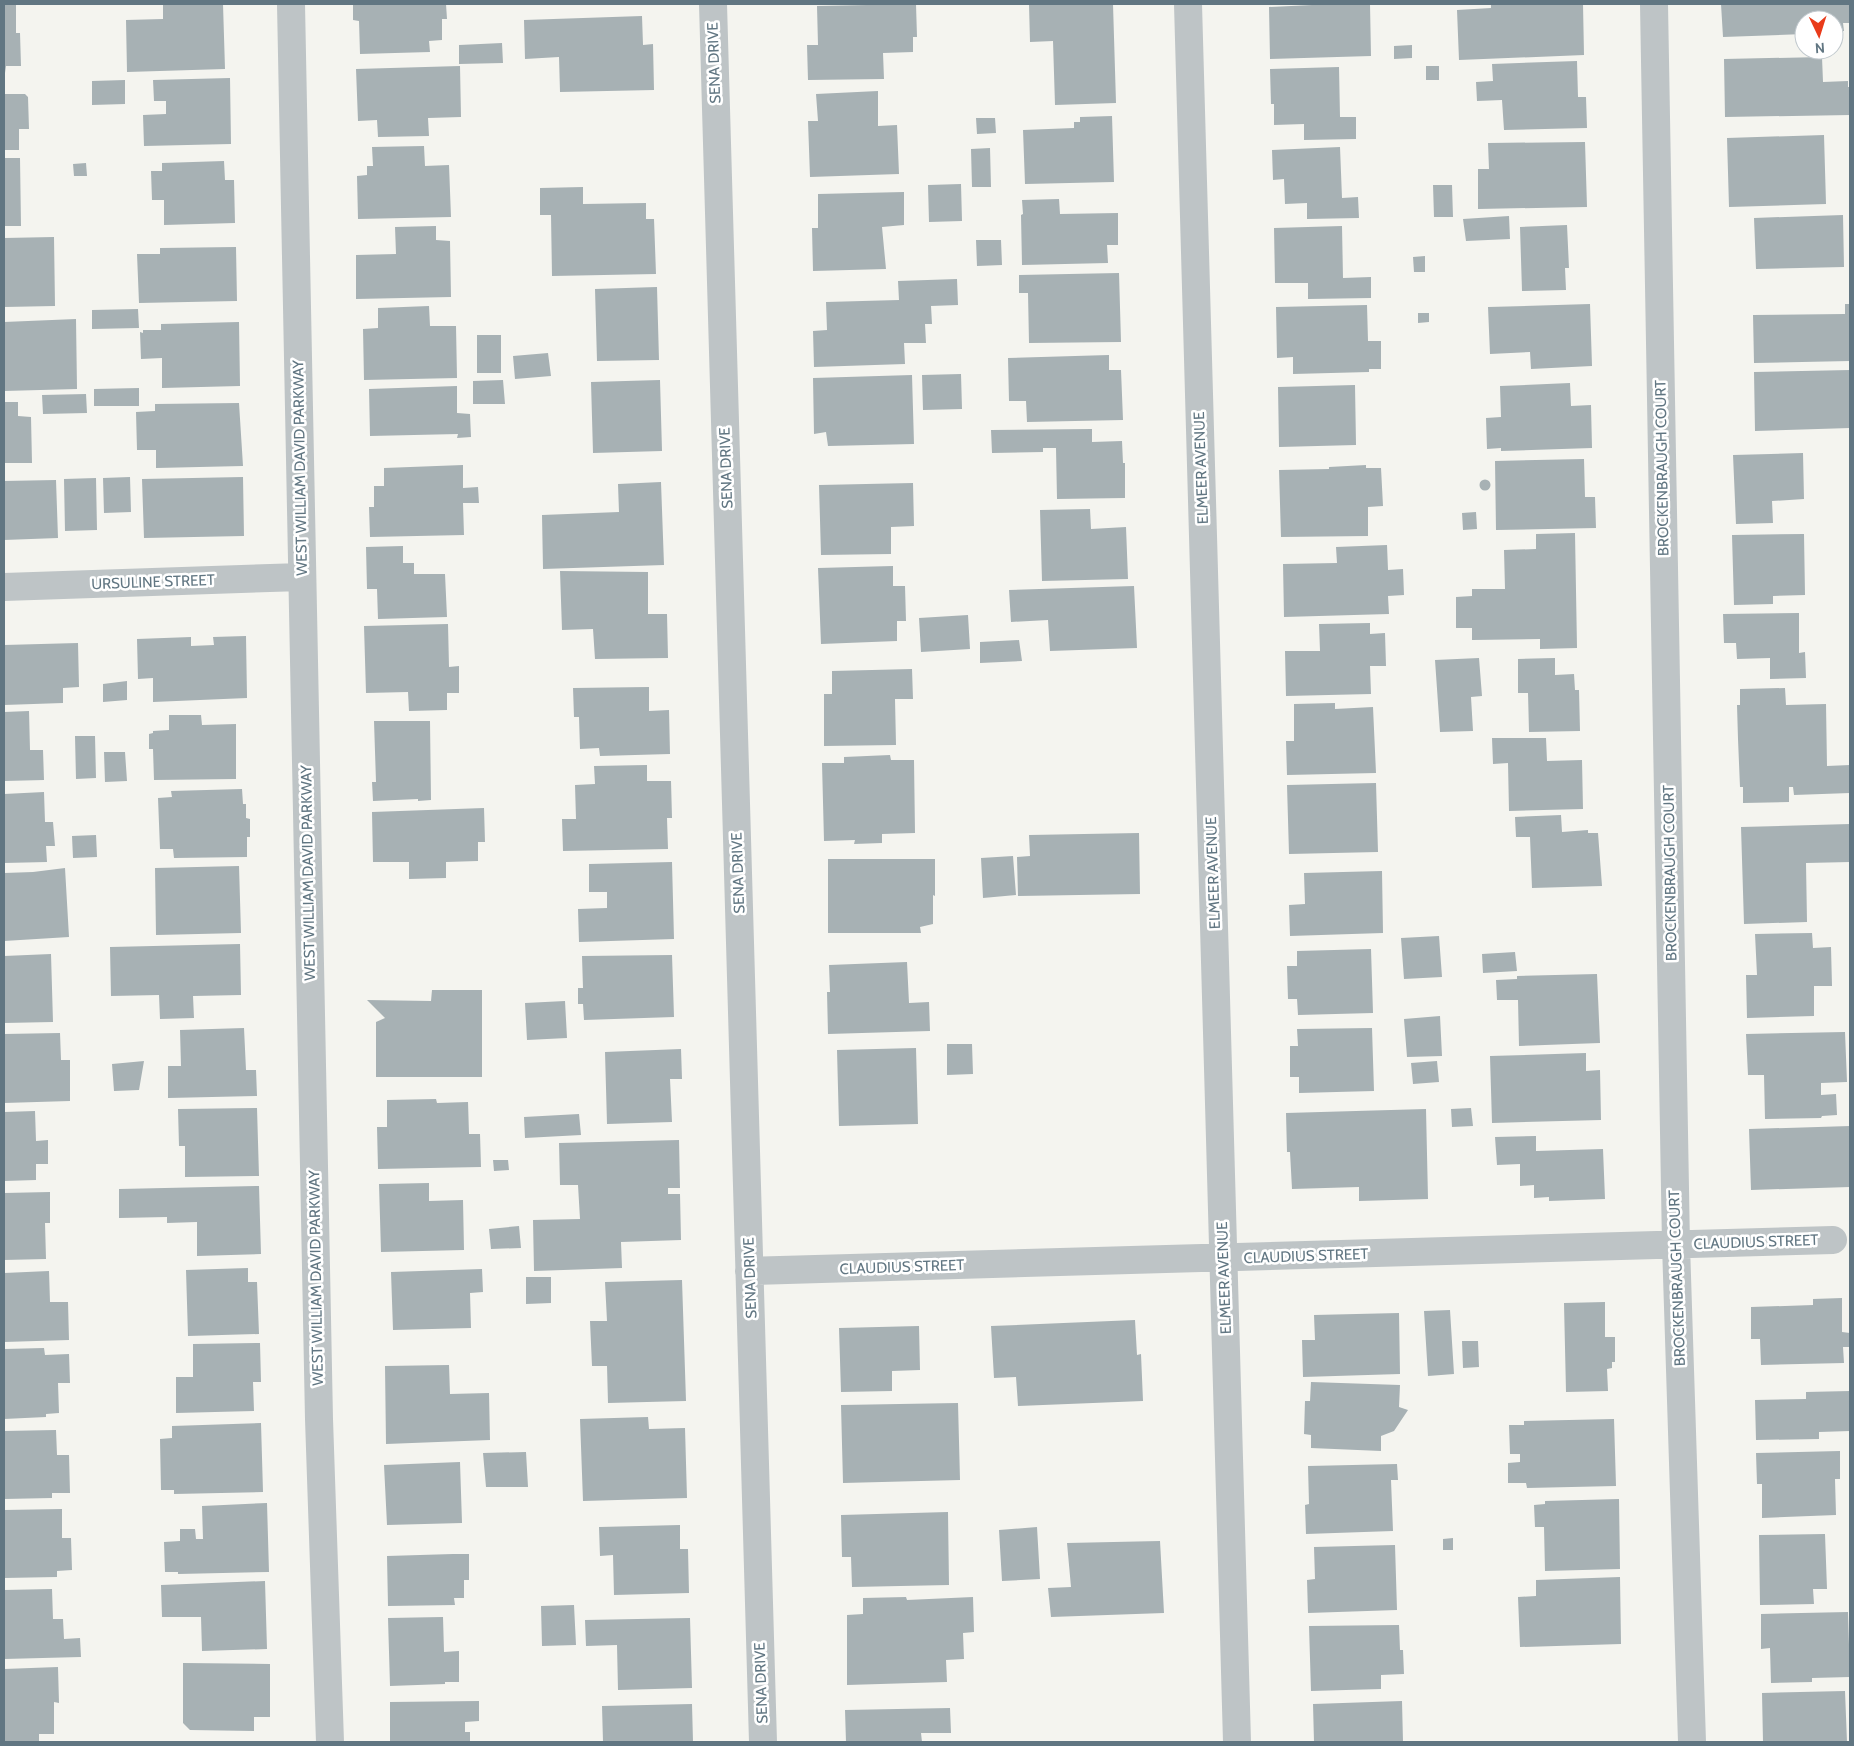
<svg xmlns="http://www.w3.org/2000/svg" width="1854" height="1746" font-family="Cabin,sans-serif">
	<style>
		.building { fill: #a7b1b4 }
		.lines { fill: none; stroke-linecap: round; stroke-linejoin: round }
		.street { stroke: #bec4c6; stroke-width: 28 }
		.labels { text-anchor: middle; stroke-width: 5; stroke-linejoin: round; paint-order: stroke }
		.street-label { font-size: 15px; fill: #617682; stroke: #fff }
	</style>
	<rect width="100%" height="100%" fill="#f4f4ef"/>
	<path class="building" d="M4,4H16V33H20L21,66H6L5,73H4Z
		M163,4H223L225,69L127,72L126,20L163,19Z
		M353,4H446L447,19H442V40L429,41L430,52L360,54L359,21L353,20Z
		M916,4L917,37H913V52L883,53L884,79L808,80L807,45H818L817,6Z
		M1029,4H1113L1116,103L1055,105L1053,41L1030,42Z
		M1333,4H1370L1371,56L1270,59L1269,7Z
		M1491,4H1583L1584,55L1459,60L1457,10L1491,8Z
		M1721,4H1850V23H1843L1844,31L1834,32V20H1804V34L1723,37Z
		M642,16L643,45L653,44L654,90L560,92L559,57L525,59L524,20Z
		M502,43L503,63L459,64V45Z
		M1412,45V58L1394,59V46Z
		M1822,57L1823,82L1848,81V87H1850V115L1725,117L1724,59Z
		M1577,61L1578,97H1586L1587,128L1504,130L1502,100L1477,101L1476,82L1493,81L1492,64Z
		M460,66L461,117L428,118L429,136L378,137L377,120L358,121L356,69Z
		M1426,66H1439V80H1426Z
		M1339,67L1340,117H1356V139L1304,140V124L1274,125V104H1271L1270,69Z
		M230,78L231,144L144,146L143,115L166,114V101H154L153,80Z
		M125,80V104L92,105V81Z
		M878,91V126L897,125L899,174L810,177L808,121H818L816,94Z
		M4,94H25L28,97L29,129H19V150H4Z
		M1112,116L1114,182L1025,184L1023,130L1074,128V122H1080V117Z
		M976,118H995L996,133L977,134Z
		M1824,135L1826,204L1729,207L1727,138Z
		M1585,142L1587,207L1478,209V169H1489L1488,143Z
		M424,146L425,166L449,165L451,217L358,219L357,176L367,175V166H373L372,147Z
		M1340,147L1342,198L1358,197L1359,218L1307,219V203L1285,204L1284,179L1273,180L1272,150Z
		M990,148L991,187H972L971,149Z
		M4,158H20L21,226H4Z
		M224,161L225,180H234L235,223L164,225V200H152L151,171H162V163Z
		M86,163L87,176H74L73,164Z
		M961,184L962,221L929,222L928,185Z
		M1433,185H1452L1453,217H1434Z
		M583,187V204L646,203V219H654L656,274L552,276L551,215H540V188Z
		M904,192V225L882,227L886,269L813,271L812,228H818V194Z
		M1059,199L1060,214L1118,213V245H1107L1108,263L1022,265L1021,215L1023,214L1022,200Z
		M1843,215L1844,267L1756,269L1754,218Z
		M1509,216L1510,239L1466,241L1463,219Z
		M1567,225L1569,268H1565L1566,290L1522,291L1520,227Z
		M436,226V240L450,241L451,297L356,299V255L396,254L395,227Z
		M1342,226L1343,278L1371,277V298L1308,299V283H1275L1274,228Z
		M54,237L55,306L4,307V238Z
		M976,240H1001L1002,265L977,266Z
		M236,247L237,301L139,303L137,254H160V248Z
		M1425,256V272H1414L1413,257Z
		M1119,273L1121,342L1029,343L1028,293H1019V275Z
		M957,279L958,305L931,306L932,324H925L926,343H904L905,364L814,367L813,331L827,330L826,302L899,300L898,281Z
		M657,287L659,360L597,361L595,289Z
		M1590,304L1592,366L1531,369L1530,352L1490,354L1488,307Z
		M1845,304H1850V361L1754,363L1753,315L1845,314Z
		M1367,305L1368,341H1381V369H1369V372L1293,374V357L1277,358L1276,307Z
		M429,306L430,326H456L457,378L364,380L363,329L378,328V308Z
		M138,309L139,328L92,329V310Z
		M1418,313H1429V322L1418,323Z
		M76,319L77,389L4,391V322Z
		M239,322L240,386L162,388V358L141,359L140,332L143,333V330H161V324Z
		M477,335H501V373H477Z
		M548,353L551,376L515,379L513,356Z
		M1109,355V370H1121L1123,420L1027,422L1026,401H1009L1008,358Z
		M1850,370V428L1755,431L1754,372Z
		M961,374L962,409L923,410L922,375Z
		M912,375L914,444L828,446L826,432L814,434L813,378Z
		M503,380L505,404H473V381Z
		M660,380L662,451L593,453L591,382Z
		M1570,383L1571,406L1591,405L1592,448L1501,451V448L1487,449L1486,418L1501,417L1500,386Z
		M1355,385L1356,445L1279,447L1278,387Z
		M457,386V413L470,414L471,437L457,438L458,434L370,436L369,389Z
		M139,388V406H94V389Z
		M86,394L87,413L43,414L42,395Z
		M4,402H18V416L31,417L32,463H4Z
		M239,403L243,466L156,468V450H137L136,412L155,411V404Z
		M1092,429V442L1122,441L1123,463H1125V498L1057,499L1056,448H1043V452L992,453L991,430Z
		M1803,453L1804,499L1772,501L1773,523L1736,524L1733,455Z
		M1584,459L1585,497H1595L1596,528L1496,530L1495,461Z
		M463,465V488L478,487L479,503H463L464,535L370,537L369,507H374V486H384V468Z
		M1366,465V468H1381L1383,506L1368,507V536L1281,537L1279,470L1329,469V467Z
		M130,477L131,512L104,513L103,478Z
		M243,477L244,536L144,538L142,479Z
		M96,478L97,530L65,531L64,479Z
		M1479.5 485a5.5 5.5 0 1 1 11 0a5.5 5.5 0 1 1-11 0Z
		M56,480L58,538L4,540V481Z
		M661,482L664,565L543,569L542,515L619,512L618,484Z
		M913,483L914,526L891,527V554L821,555L819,485Z
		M1090,509L1091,529L1126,527L1128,579L1042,581L1040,510Z
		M1476,512L1477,529L1463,530L1462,513Z
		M1575,533L1577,648L1540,649V639L1472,640V628H1456V597L1472,596V589H1505L1504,550L1536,549V534Z
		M1804,534L1805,595L1773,596V604L1734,605L1732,535Z
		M1387,545L1388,570L1403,569L1404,595L1388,596L1389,614L1284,617L1283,564L1337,563L1336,547Z
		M403,546V563H414V574H445L447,617L378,619L377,589H367L366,547Z
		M893,566V586H905L906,621H897V641L821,644L818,568Z
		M560,571L648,572V614H667L668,658L595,659L593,629L562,630Z
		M1134,586L1137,648L1050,651L1048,620L1011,622L1009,590Z
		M1799,613V653L1805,652L1806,678L1770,679V658L1737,659L1736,643H1724L1723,614Z
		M968,615L970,649L921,652L919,618Z
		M1370,623V634L1385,633L1386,666H1370L1371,694L1286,696L1285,651H1320L1319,624Z
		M448,624L449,667L459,666V693H447V710L409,711L408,692L366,693L364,626Z
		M246,636L247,698L153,702V678L138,679L137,639L191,637V646L214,645L213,637Z
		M1019,640L1022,661L980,663V642Z
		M78,643L79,687L63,688V703L4,705V645Z
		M1479,658L1482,696L1471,697L1473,731L1440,732L1435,660Z
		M1555,658V675L1574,674L1575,690H1579L1580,731L1529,732L1528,693H1518V659Z
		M912,669L913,699H895L896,745L824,746V694H832V671Z
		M127,681V700L103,702V684Z
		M649,687V711L669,710L670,754L600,756L599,748L580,749L579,717H574L573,688Z
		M1785,688L1786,705L1826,704L1827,766L1850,765V793L1794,795L1793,787H1789V802L1743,803V787H1740L1738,739L1737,705H1740V689Z
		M1335,703V709L1373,707L1376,773L1287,775L1286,741H1294V704Z
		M29,711L30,750H43L44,780L4,781V712Z
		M169,715H201L202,725L236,724V779L154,780L153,749H149V734L153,733V731L169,730Z
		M374,721H430L431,800L418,801V799L373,801L372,782H376Z
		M75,736H95L96,778L76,779Z
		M1492,738H1546L1547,761L1582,760L1583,809L1509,811L1508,763L1493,764Z
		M104,752H125L127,781L105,782Z
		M890,755L891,760H914L915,833L882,834V843L854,844L855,840L824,841L822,763H844V757Z
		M647,765V781H671L672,818H667L668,849L563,851L562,819H576L575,785L595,784L594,766Z
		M1376,783L1378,852L1289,854L1287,785Z
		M242,789L243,804H246V818L250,819V837H247V857L174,858L173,849H160L158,798L172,797L171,791Z
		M44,792L45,822H53L55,846H46L47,862L4,863V794Z
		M484,808L485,842H478V861L446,862V878L409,879V862H373L372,812Z
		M1561,815L1562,832L1588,830V833H1598L1602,886L1532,888L1530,837H1516L1515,817Z
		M1850,824V862L1806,863L1807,922L1744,924L1741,827Z
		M1139,833L1140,894L1018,896L1017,857L1030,856L1029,835Z
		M96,835L97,857L73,858L72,836Z
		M1013,856L1016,895L983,898L981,858Z
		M828,859H935V896L933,895V924L920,927L921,933H828Z
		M672,862L674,939L579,942L578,909L607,908V892H589V864Z
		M239,866L241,933L156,935L155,868Z
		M65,868L69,937L4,941V873L33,872Z
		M1382,871L1383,933L1290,936L1289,905L1305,904L1304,873Z
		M1812,933L1813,948L1831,947L1832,986H1814V1016L1747,1018L1746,975H1757L1755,934Z
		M1439,936L1442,977L1404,979L1401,938Z
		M240,944L241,995L193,996L194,1018L160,1019L159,995L111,996L110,947Z
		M1371,949L1373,1013L1298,1015L1297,999H1288L1287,966H1297V951Z
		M1515,952L1517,971L1483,973L1482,954Z
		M51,954L53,1022L4,1023V956Z
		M672,955L674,1017L584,1020L583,1004H578V988H583L582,956Z
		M907,962L909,1003L929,1002L930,1031L828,1034L827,992H830L829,965Z
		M1597,974L1600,1043L1519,1046L1518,1000H1497L1496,980L1517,979V976Z
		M432,990H482V1077H376V1022L385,1018L367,1000L431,1001Z
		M565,1001L567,1038L527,1040L525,1003Z
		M1440,1016L1442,1056L1407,1057L1404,1019Z
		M244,1028L246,1070H256L257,1096L168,1098V1066H181L180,1030Z
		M1372,1028L1374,1091L1299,1093V1077H1290V1046H1298L1297,1029Z
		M1845,1032L1847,1082L1821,1083V1095L1836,1094L1837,1115L1822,1116L1821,1118L1765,1119L1764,1075H1748L1746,1034Z
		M60,1033L61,1060H70V1101L4,1103V1034Z
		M947,1044H972L973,1074L947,1075Z
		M916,1048L918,1124L839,1126L837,1050Z
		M681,1049L682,1079H670L672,1122L607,1124L605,1052Z
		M1586,1053V1071L1600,1070L1601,1120L1492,1123L1490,1056Z
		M144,1061L139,1090L114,1091L112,1064Z
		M1437,1061L1439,1082L1413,1084L1411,1063Z
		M436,1099L437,1103L468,1102L469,1134H480L481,1167L378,1169L377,1127H387V1100Z
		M257,1108L259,1176L185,1177V1146H179L178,1109Z
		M1471,1108L1473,1126L1452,1127L1451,1109Z
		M1426,1109L1428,1199L1359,1201V1187L1292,1189L1290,1152H1287L1286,1113Z
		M35,1111L36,1141L48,1140V1164H36V1180L4,1181V1112Z
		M579,1114L581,1135L525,1138L524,1117Z
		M1850,1126V1187L1751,1190L1749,1129Z
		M1536,1136V1151L1603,1149L1605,1199L1549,1201V1197L1534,1198V1185L1520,1186V1164L1497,1165L1495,1137Z
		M679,1140L680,1188H668V1194H680L681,1240L621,1242L622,1268L534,1271L533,1220L580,1219L578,1185H560L559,1143Z
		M493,1160H508L509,1170L494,1171Z
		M429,1183V1201L463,1200L464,1250L381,1252L379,1184Z
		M259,1186L261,1254L197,1256V1222L167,1223V1217L119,1218V1189Z
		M50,1192V1223H45L46,1259L4,1260V1193Z
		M519,1226L521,1248L491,1249L489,1229Z
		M248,1268V1282H257L259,1334L188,1336L186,1270Z
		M482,1269L483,1292L470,1293L471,1328L393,1330L391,1272Z
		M49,1271L50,1302H68L69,1340L4,1342V1273Z
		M526,1277H551V1303L526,1304Z
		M682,1280L686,1401L608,1403L607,1366H592L590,1321H607L605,1282Z
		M1842,1298V1332L1850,1333V1347H1843L1844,1363L1761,1365L1760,1339H1751V1307L1813,1305V1299Z
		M1605,1302V1337H1615V1362H1612V1368L1607,1369L1608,1391L1566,1392L1564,1303Z
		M1450,1310L1454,1374L1428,1376L1424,1311Z
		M1399,1313L1400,1374L1303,1377L1302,1340H1315L1314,1315Z
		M1135,1320L1137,1355L1141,1354L1143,1401L1018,1406L1016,1377L994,1378L991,1326Z
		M919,1326L920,1370L892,1371V1391L841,1392L839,1328Z
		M1462,1341H1478L1479,1367L1463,1368Z
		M260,1343L261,1382H253L254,1411L176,1413V1377H193V1344Z
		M44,1348L45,1355L69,1354L70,1383H58L59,1413L46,1414V1417L4,1419V1349Z
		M449,1365L450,1394L489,1393L490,1440L386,1444L385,1366Z
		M1311,1382L1400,1385L1399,1407L1408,1410L1394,1431L1381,1436V1451L1311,1448V1435L1304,1434L1305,1401H1310Z
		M1850,1391V1431L1819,1432V1439L1756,1440L1755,1400L1806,1399V1392Z
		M958,1403L960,1480L843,1483L841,1405Z
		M648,1417L649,1429L685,1428L687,1498L583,1501L580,1419Z
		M1614,1419L1616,1486L1527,1488L1526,1483H1508V1463L1520,1462V1454H1510L1509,1425H1524V1421Z
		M261,1423L263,1492L174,1494V1490H161L160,1439L172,1438V1426Z
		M56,1430L57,1455H69L70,1493H52V1498L4,1499V1431Z
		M1840,1451V1479H1835L1836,1515L1762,1518V1484H1757L1756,1453Z
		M526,1452L528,1487H486L483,1453Z
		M460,1462L462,1523L387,1525L384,1465Z
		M1397,1464L1398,1480H1391L1393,1531L1306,1534L1305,1505L1309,1504L1308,1466Z
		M1619,1499L1620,1569L1545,1571L1544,1527H1535L1534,1505L1545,1504V1501Z
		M267,1503L269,1572L178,1574V1572H165L164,1542L180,1541V1529H195L196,1539H203L202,1506Z
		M62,1509V1538H71L72,1570L57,1571V1577L4,1578V1510Z
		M948,1512L949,1585L852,1587L851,1557H842L841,1515Z
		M680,1525V1549H688L689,1593L614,1595L613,1555L600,1556L599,1527Z
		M1037,1527L1040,1579L1002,1581L999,1530Z
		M1825,1534L1827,1589H1813L1814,1604L1760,1605L1759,1535Z
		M1453,1538V1550H1443V1539Z
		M1160,1541L1164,1613L1051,1617L1048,1588L1071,1587L1067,1543Z
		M1395,1545L1397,1610L1308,1613L1307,1580L1315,1579L1314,1547Z
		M453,1554H469V1580H464V1598H454L455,1605L388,1606L387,1556Z
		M1620,1577L1621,1644L1520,1647L1518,1597L1536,1596V1580Z
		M265,1581L267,1649L202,1651L201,1617H162L161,1585Z
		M52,1589L53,1619H63L64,1639L80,1638L81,1657L4,1659V1590Z
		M906,1597L907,1600L973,1597L974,1632L963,1633L964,1659L946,1660L947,1682L847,1685V1615L863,1614V1598Z
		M574,1605L576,1645L542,1646L541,1606Z
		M1848,1612L1850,1677L1812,1678V1682L1771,1683L1770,1648L1761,1649V1614Z
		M443,1617L444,1652L459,1651V1682H445V1684L390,1686L388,1618Z
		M690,1618L692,1688L618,1690L617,1645L586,1646L585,1620Z
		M1399,1625L1400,1650H1403L1404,1674L1381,1675V1689L1311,1691L1309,1626Z
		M183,1663L270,1664V1717H254V1731L190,1730L183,1723Z
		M58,1667L59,1703L54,1702V1734H39V1742H4V1669Z
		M1845,1691L1847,1742H1763L1762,1693Z
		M479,1701V1721L465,1722V1732H470V1742H390V1702Z
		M1402,1701L1403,1742H1314L1313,1704Z
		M692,1704L693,1742H603L602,1706Z
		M950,1708L951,1733H921L922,1742H846L845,1710Z"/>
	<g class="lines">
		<path class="street" d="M291,4L319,1419L330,1742
			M713,4L763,1742
			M1188,4L1237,1742
			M1654,4L1676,1245L1692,1742
			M4,587L302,577
			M749,1271L1833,1240"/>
	</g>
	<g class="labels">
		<g class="street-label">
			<text transform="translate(714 63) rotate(-92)" y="5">SENA DRIVE</text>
			<text transform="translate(300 468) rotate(-91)" y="5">WEST WILLIAM DAVID PARKWAY</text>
			<text transform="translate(726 468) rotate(-92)" y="5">SENA DRIVE</text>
			<text transform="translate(1201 468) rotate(-92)" y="5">ELMEER AVENUE</text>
			<text transform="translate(1662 468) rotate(-91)" y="5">BROCKENBRAUGH COURT</text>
			<text transform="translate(153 582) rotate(-2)" y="5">URSULINE STREET</text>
			<text transform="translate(308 873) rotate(-91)" y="5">WEST WILLIAM DAVID PARKWAY</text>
			<text transform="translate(738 873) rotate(-92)" y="5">SENA DRIVE</text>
			<text transform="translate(1213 873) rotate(-92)" y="5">ELMEER AVENUE</text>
			<text transform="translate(1670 873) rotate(-91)" y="5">BROCKENBRAUGH COURT</text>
			<text transform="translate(1756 1242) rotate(-2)" y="5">CLAUDIUS STREET</text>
			<text transform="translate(1306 1256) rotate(-2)" y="5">CLAUDIUS STREET</text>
			<text transform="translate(902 1267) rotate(-2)" y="5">CLAUDIUS STREET</text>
			<text transform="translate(316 1278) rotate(-91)" y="5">WEST WILLIAM DAVID PARKWAY</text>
			<text transform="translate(750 1278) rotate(-92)" y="5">SENA DRIVE</text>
			<text transform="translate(1224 1278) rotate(-92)" y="5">ELMEER AVENUE</text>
			<text transform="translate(1677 1278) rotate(-92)" y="5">BROCKENBRAUGH COURT</text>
			<text transform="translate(761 1683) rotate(-92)" y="5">SENA DRIVE</text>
		</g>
	</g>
	<rect width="1854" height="1746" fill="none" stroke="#617682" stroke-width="10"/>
	<g transform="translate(1819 35) rotate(176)"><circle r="24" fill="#ffffff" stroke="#c0c8cd"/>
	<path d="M0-4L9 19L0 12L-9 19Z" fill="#e93b1a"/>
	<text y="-8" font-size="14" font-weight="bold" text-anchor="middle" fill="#617682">N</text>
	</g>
</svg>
